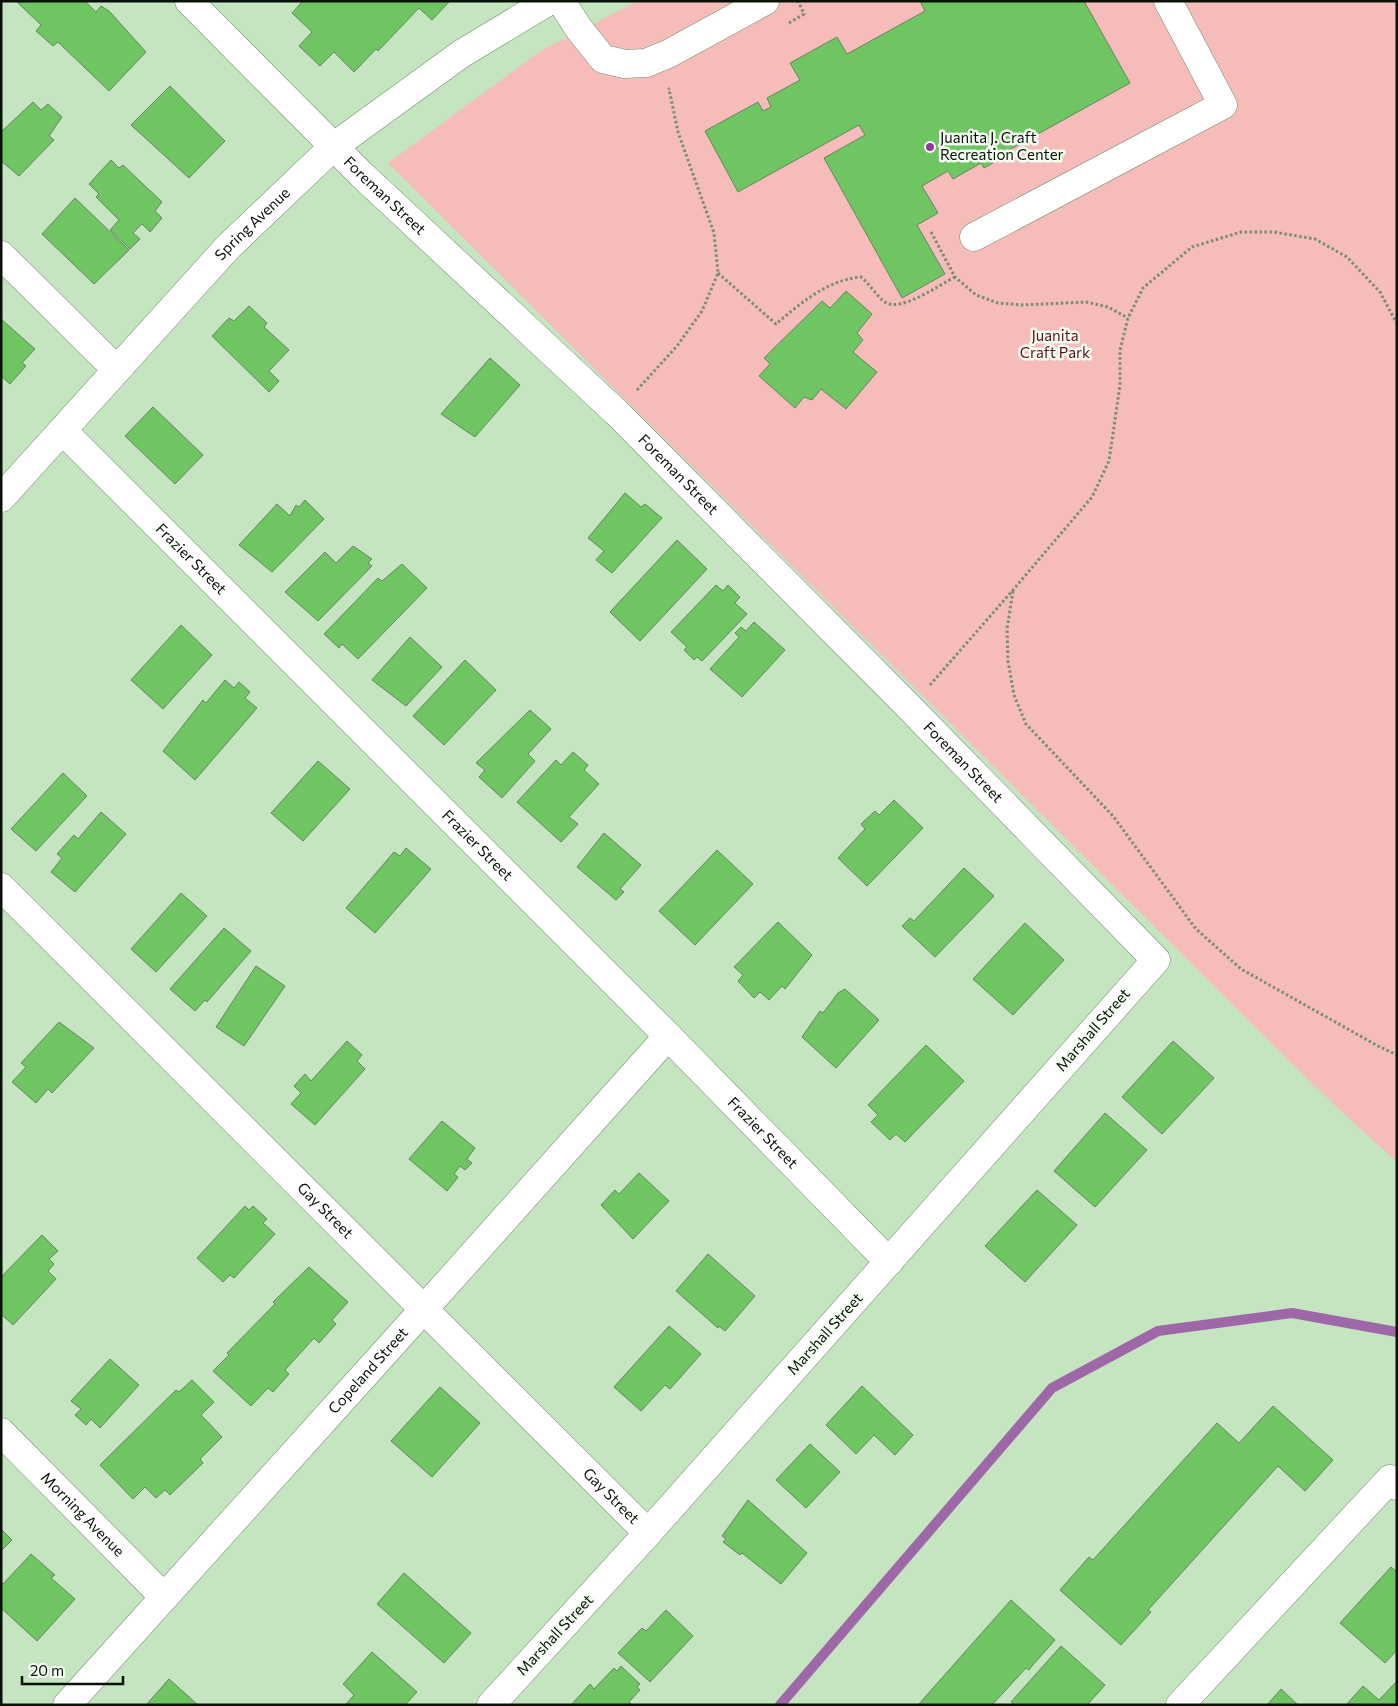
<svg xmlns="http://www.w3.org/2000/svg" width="1398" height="1706" font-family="Commissioner,sans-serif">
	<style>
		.green { fill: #f6bcba }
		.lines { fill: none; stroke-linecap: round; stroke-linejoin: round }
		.stream { stroke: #9e68a8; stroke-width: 10 }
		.building { fill: #6ec562; stroke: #678463 }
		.minor-casing { stroke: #728f6d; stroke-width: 29 }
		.path { stroke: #778e73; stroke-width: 3; stroke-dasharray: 2.5 2.5; stroke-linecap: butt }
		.minor { stroke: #fff; stroke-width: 28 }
		.poi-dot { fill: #9338a3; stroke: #f5fef3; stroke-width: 2 }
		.labels { text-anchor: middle; stroke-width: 5; stroke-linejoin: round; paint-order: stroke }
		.poi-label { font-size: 15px; fill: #081206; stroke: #f5fef3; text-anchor: start }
		.street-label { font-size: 15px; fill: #081206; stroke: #f5fef3 }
		.park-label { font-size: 15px; fill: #5f0d16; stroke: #f5fef3 }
	</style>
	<rect width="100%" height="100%" fill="#c5e4c0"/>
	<path class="green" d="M638,1H1397V1162L1344,1114L1288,1060L388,163L542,50Z"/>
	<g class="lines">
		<path class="stream" d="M780,1705L1052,1388L1158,1331L1292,1313L1397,1332"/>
	</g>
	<path class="building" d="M85,1L96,12L101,6L109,11L146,52L109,91L58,42L53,46L36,31L41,25L17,2Z
		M303,1H450L432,20L419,8L378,51L376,49L354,72L334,52L320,66L299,46L312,32L292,13Z
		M920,1H1084L1130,83L991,160L993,163L984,168L981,163L953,179L948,171L922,186L938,213L917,225L945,274L902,298L824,158L865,135L859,125L738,192L705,131L758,102L763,111L771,107L767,98L800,80L790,63L837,37L847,54L925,11Z
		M170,86L225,141L189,178L131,125Z
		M33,102L41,110L48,104L62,117L49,136L54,140L19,176L1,161V132Z
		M111,160L119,168L123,165L162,202L155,211L162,218L150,232L142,224L133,233L140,239L130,249L110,230L119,220L96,197L99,194L89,184Z
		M75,198L129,250L94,284L42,234Z
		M846,291L872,314L857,333L863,340L853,352L877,372L846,409L821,389L812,400L804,397L795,408L759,376L770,364L764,358L822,301L830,308Z
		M249,306L267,323L264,327L289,350L269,371L279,381L269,392L212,336L229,318L234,321Z
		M1,319L35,349L22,363L26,366L10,384L1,376Z
		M490,358L520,385L475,437L441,414Z
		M153,407L203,455L175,484L125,436Z
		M625,493L641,507L645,504L662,518L612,573L596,560L604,551L588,538Z
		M305,500L324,519L272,572L239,545L277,504L290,516L296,505L299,507Z
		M677,540L707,569L640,641L610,612Z
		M353,546L372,559L368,563L372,566L318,621L285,592L325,552L336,563Z
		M402,564L427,588L358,659L342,644L339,648L324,634L378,578L382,581Z
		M716,585L723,591L728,585L740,597L735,603L747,614L702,661L697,657L694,660L684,650L687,647L671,632Z
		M754,622L785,650L742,697L710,669L739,637L735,633L741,627L746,631Z
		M181,625L212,655L163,709L131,680Z
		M410,637L442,667L406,706L372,680Z
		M465,660L496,690L444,745L413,716Z
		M225,680L234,688L239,682L250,692L245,698L257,708L195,780L163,751L203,700L206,703Z
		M530,710L551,729L528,754L535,761L502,798L479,777L485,770L476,763Z
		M573,752L588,765L584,770L599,784L569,817L578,824L561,842L517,802L556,760L561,765Z
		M318,761L350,789L303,841L271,813Z
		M63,773L87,796L36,851L11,829Z
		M894,800L923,828L867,886L838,858L865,829L861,824L875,811L879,815Z
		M101,812L126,834L75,892L51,872L62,858L57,854L74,835L78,839Z
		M604,833L641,865L620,889L624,892L616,900L577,867Z
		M406,848L431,869L375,933L346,908L394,852L400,856Z
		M717,850L753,884L695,945L659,911Z
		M964,868L994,896L935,957L902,926L910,918L914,921Z
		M181,893L207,916L156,972L131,949Z
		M778,922L812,955L785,989L782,986L769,1000L760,992L754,998L738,981L743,975L734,967Z
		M1025,923L1064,960L1013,1015L973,979Z
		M224,928L251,951L207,1002L205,1000L195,1011L170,989Z
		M256,966L285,986L244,1046L216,1027Z
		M845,989L879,1020L836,1068L802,1037L820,1011L823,1013L838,993Z
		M59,1022L94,1048L52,1093L48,1089L36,1103L12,1082L26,1067L21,1063Z
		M347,1041L362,1055L357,1061L365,1069L315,1125L291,1104L301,1093L294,1086L305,1074L311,1081Z
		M1173,1041L1214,1078L1162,1134L1122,1097Z
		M926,1045L964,1081L905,1142L896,1134L890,1140L871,1122L878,1115L868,1105Z
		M1105,1113L1147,1150L1095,1207L1054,1171Z
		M442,1121L475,1148L467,1159L472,1163L465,1170L460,1166L454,1174L458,1177L447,1191L409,1159Z
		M639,1173L669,1201L633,1239L601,1205L615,1190L619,1194Z
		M1037,1190L1077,1225L1025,1282L985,1246Z
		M245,1206L249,1210L253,1206L267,1219L263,1223L275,1234L234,1278L230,1275L223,1282L197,1258Z
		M42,1235L58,1251L49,1259L54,1264L48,1271L56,1279L13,1325L1,1314V1277Z
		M708,1254L755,1296L725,1331L719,1326L718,1328L676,1291Z
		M309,1267L348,1302L332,1320L336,1324L319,1343L314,1338L285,1370L289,1374L273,1392L268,1388L251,1406L213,1371L229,1355L227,1353L275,1304L273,1302Z
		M669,1326L701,1354L670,1389L665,1385L641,1411L614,1387Z
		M110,1359L139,1385L100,1428L91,1419L86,1425L75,1415L81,1409L71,1401Z
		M192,1380L214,1402L201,1415L222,1437L200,1459L203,1463L170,1495L165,1490L156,1498L145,1487L133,1499L100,1465L176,1390L179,1392Z
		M862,1386L913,1435L895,1455L874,1435L856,1454L826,1425Z
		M440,1387L480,1423L432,1477L391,1441Z
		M1273,1406L1333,1460L1305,1491L1278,1466L1148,1610L1151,1612L1121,1645L1060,1590L1089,1557L1093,1560L1217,1423L1239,1443Z
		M810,1444L840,1472L806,1508L776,1480Z
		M748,1500L807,1553L781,1584L742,1553L740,1555L723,1542L726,1539L722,1536Z
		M1,1529L12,1540L1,1551Z
		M31,1554L55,1575L51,1578L75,1599L37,1641L1,1608V1582L3,1584Z
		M1391,1567L1397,1572V1650L1385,1663L1340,1623Z
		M404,1573L471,1633L444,1663L377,1604Z
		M1011,1600L1055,1640L1032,1666L1029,1670L1026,1668L992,1705H918Z
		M666,1610L693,1636L650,1682L618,1653L642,1628L646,1631Z
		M1061,1646L1105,1685L1087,1705H1015L1011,1702Z
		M372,1652L417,1692L405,1705H345L354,1695L343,1684Z
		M621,1666L640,1684L637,1687L640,1690L629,1702L632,1705H571L590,1684L594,1689L614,1668L617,1671Z
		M169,1679L198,1705H146Z
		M1397,1681V1705H1346L1363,1686L1379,1700Z
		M1281,1689L1298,1705H1267Z"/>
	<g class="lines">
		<g class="minor-casing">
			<g id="minor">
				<path id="s1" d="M189,1L362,175L617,413L910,708L1156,960L648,1533L491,1705"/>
				<path d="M561,1L579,29L603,59L625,64L646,63L668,54L765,1"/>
				<path d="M974,237L1223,105L1168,1"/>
				<path d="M1,255L116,369"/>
				<path id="s2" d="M63,431L668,1036L889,1262"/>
				<path id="s3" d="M1,498L227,248L333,147L461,54L549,1"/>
				<path id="s4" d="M1,887L648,1533"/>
				<path id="s5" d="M1,1432L164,1597"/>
				<path id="s6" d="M67,1705L424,1309L668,1036"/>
				<path d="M1180,1705L1390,1479L1397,1486"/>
			</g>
		</g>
		<path class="path" d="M789,23L804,14L798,1
			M931,232L955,277L976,295L998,303L1022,305L1086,302L1108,307L1128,318
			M718,273L776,324C801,303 827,280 861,277C870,284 877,297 885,302C900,313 939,285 955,277
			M637,390L677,346L702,311L718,273L714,233L678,132L669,89H670
			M1013,591L1007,629L1008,661L1014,695L1026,724L1113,816L1196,929L1241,969L1378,1046L1397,1055
			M930,685L1013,590L1092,497L1109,461L1120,385V350L1128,318L1143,288L1192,247L1241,232H1274L1315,239L1347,257L1380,292L1397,324"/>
		<use href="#minor" class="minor"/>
	</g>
	<circle class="poi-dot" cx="930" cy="147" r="5"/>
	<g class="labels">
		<g class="poi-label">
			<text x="940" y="143">Juanita J. Craft<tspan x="940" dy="17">Recreation Center</tspan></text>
		</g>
		<g class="street-label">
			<text dy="5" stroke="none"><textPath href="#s1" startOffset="276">Foreman Street</textPath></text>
			<text dy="5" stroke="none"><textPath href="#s3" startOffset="372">Spring Avenue</textPath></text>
			<text dy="5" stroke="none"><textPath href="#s1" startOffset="681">Foreman Street</textPath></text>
			<text dy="5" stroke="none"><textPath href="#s2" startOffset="181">Frazier Street</textPath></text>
			<text dy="5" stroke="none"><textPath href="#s1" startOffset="1086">Foreman Street</textPath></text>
			<text dy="5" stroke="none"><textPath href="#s2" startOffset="586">Frazier Street</textPath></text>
			<text transform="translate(1093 1030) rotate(-49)" y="5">Marshall Street</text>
			<text dy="5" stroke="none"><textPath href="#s2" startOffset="991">Frazier Street</textPath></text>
			<text dy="5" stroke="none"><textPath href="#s4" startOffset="458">Gay Street</textPath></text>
			<text transform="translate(825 1334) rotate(-48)" y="5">Marshall Street</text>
			<text dy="5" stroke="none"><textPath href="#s6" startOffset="450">Copeland Street</textPath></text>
			<text dy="5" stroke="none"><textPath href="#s4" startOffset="862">Gay Street</textPath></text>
			<text dy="5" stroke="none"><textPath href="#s5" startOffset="116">Morning Avenue</textPath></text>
			<text transform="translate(555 1635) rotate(-47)" y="5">Marshall Street</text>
		</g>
		<g class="park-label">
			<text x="1055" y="341">Juanita<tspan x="1055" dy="17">Craft Park</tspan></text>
		</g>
	</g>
	<rect width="1398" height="1706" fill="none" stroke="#081206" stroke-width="5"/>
	<path d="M22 1676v8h101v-8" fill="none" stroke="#081206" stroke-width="2.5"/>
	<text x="30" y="1676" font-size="15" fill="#081206" stroke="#f5fef3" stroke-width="4" paint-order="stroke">20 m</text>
</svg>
